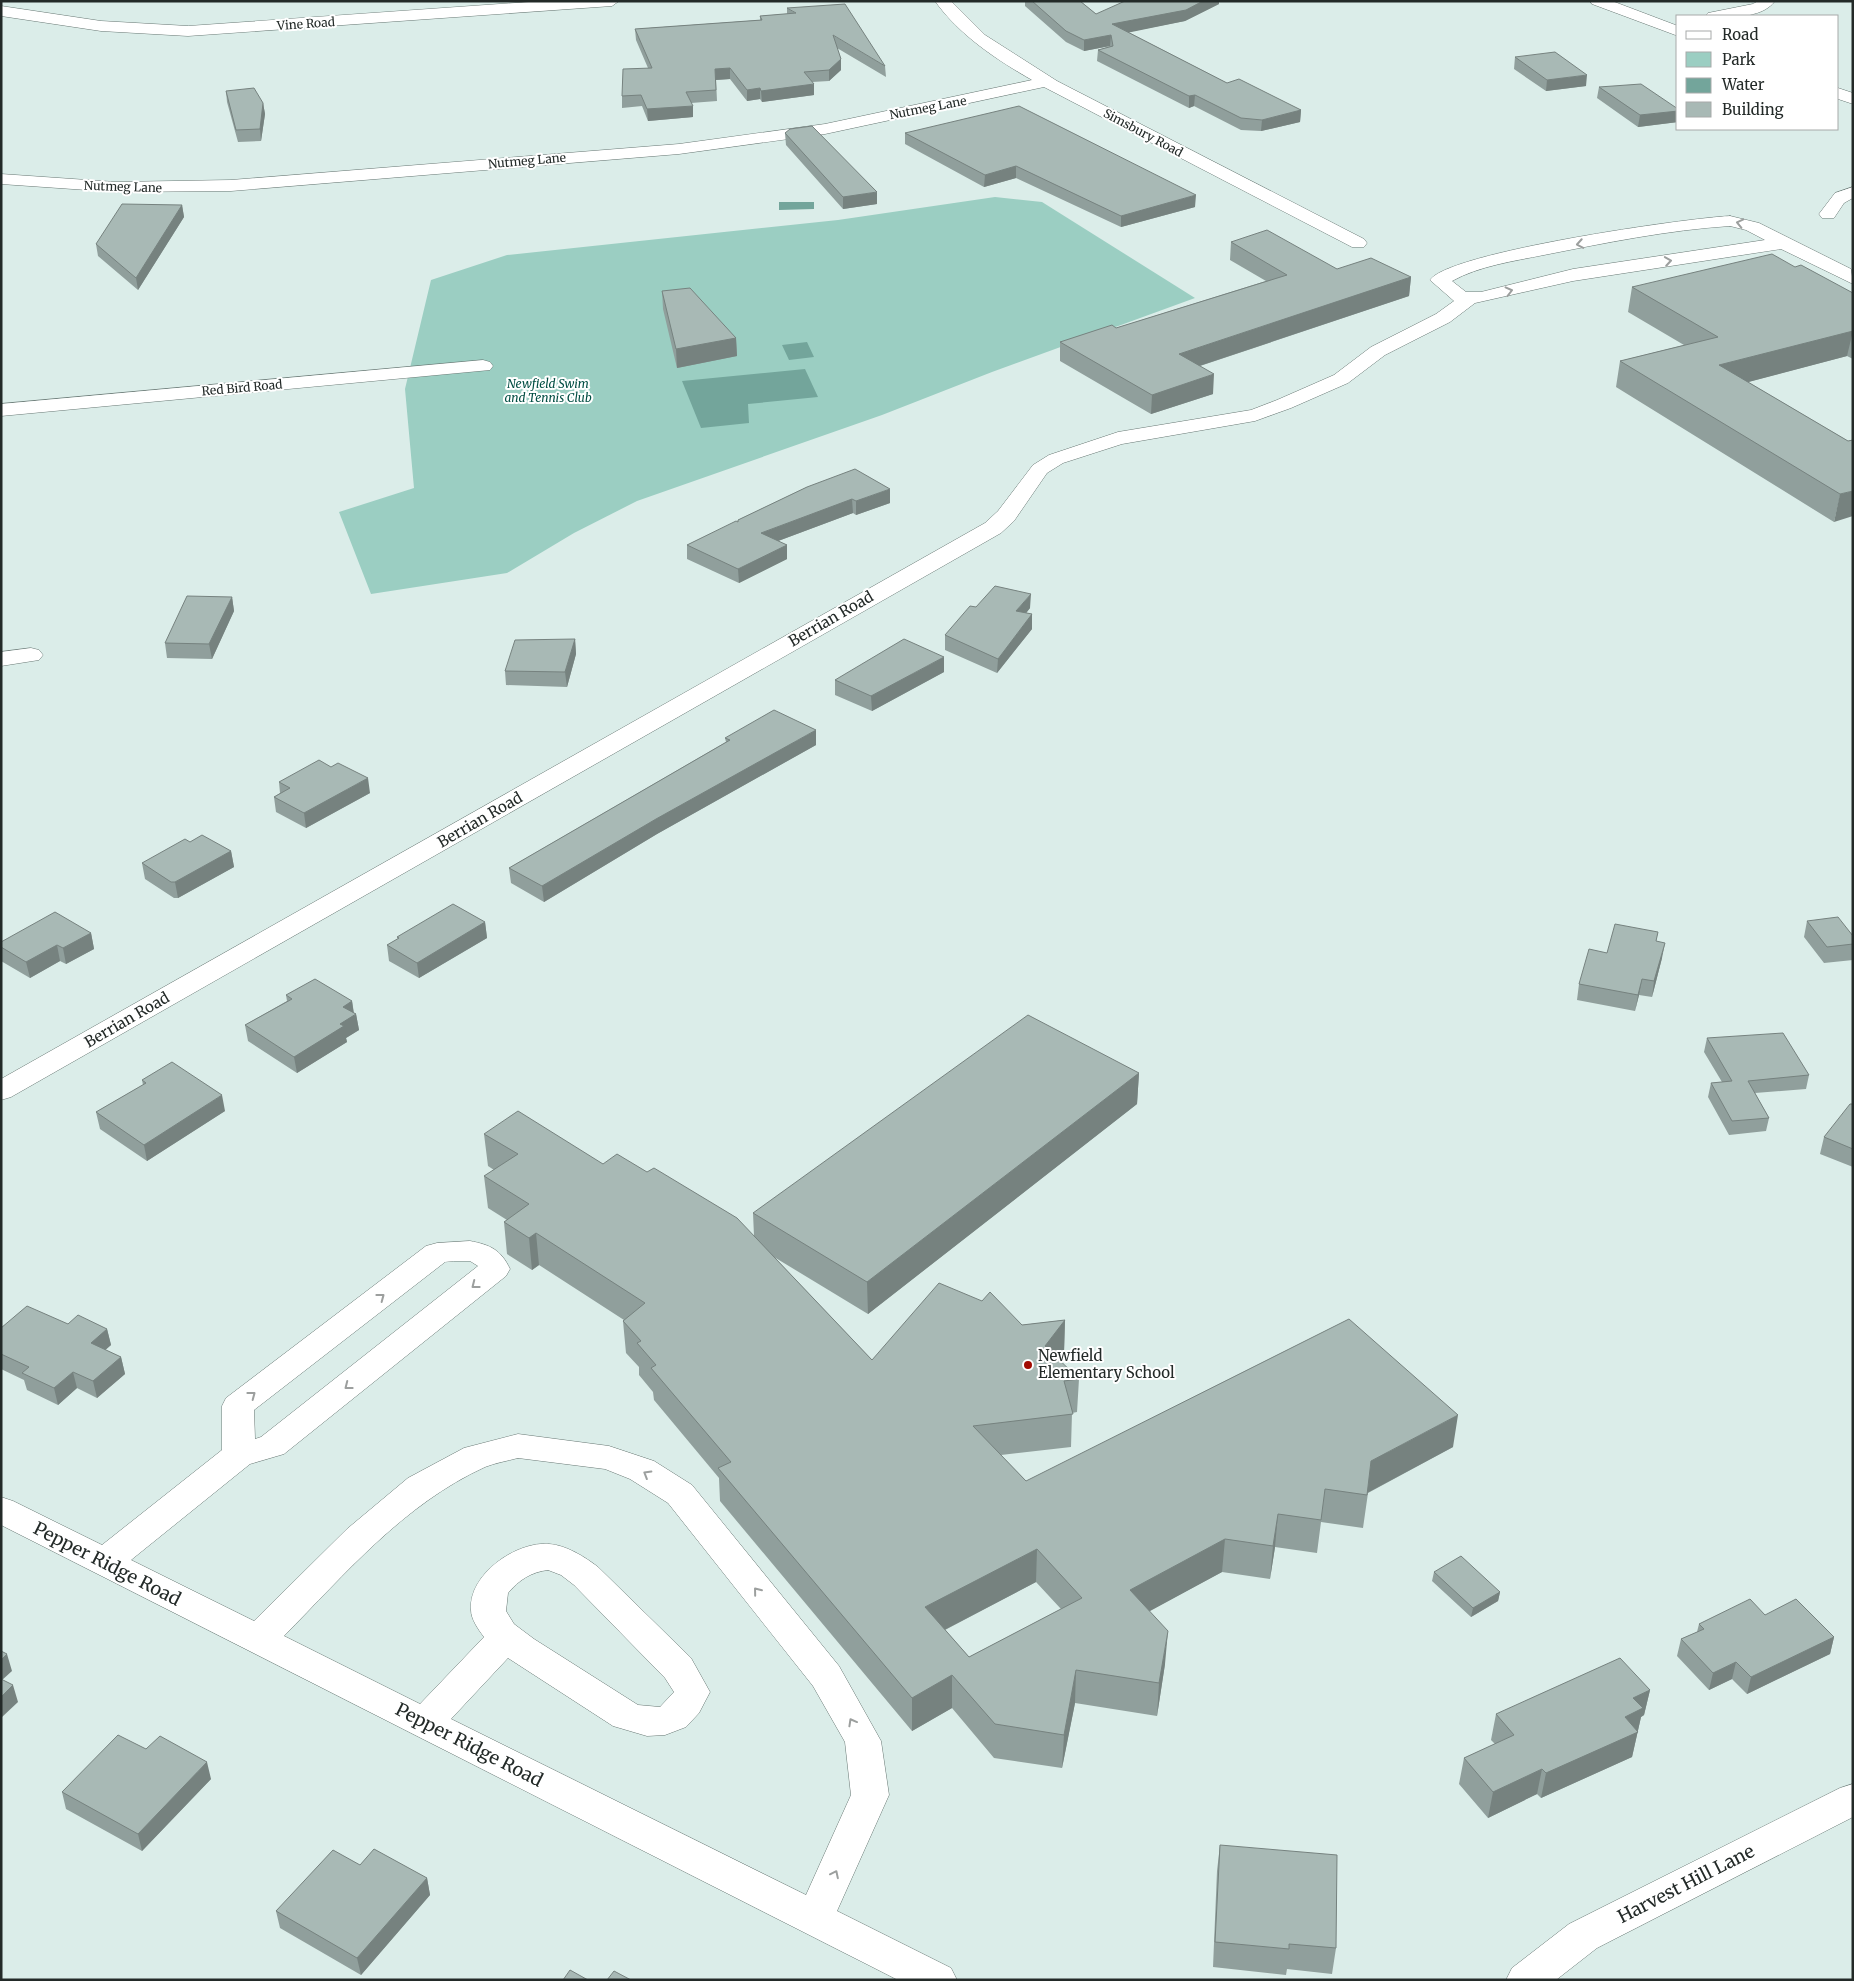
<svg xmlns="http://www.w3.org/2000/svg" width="1854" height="1981" font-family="Merriweather,serif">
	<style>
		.green { fill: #9bcec2 }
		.water { fill: #73a59b }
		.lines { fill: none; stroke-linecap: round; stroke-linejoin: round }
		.minor-casing { stroke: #687874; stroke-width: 1 }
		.major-casing { stroke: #687874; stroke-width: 1 }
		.minor { fill: #fff; fill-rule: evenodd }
		.major { fill: #fff; fill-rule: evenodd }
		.wall { fill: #909f9c; fill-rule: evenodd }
		.shaded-wall { fill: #76827f }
		.building { fill: #a8b9b5; stroke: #76827f; fill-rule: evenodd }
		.oneway { stroke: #9c9f9e }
		.poi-dot { fill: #a20b02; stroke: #fff; stroke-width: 2 }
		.labels { text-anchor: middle; stroke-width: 4; stroke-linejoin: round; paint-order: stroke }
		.far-street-label { font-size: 12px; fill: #232a28; stroke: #fff }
		.far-park-label { font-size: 12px; font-style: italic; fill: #004d42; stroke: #fff }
		.street-label { font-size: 15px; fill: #232a28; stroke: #fff }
		.poi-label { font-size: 15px; fill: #232a28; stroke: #fff; text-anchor: start }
		.near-street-label { font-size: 18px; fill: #232a28; stroke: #fff }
	</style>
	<rect width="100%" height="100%" fill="#dbede9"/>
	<path class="green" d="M995,197L1042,202L1195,298L992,372L882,415L637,501L574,533L507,573L371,594L339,512L414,488L405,389L431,280L507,255L838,220Z"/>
	<path class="water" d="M779,202H814V209L779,210Z
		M807,342L814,357L789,360L782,345Z
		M805,369L818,397L748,404L749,423L701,428L682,381Z"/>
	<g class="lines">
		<g class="minor-casing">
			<path id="minor" d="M543,1H619L612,6L188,36L101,31L1,16V6L101,21L188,26Z
				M935,1H951L985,35L1057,81L1364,239L1367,243L1364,247H1352L1044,87L825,134L679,154L231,191L116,192L1,184V174L116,182L231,180L679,144L825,124L1032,80C997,60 959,35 935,1Z
				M1758,1H1775C1761,20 1726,17 1705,16L1708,13L1753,4Z
				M1853,187V198L1844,203L1834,218H1822L1819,214L1835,193Z
				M1730,216L1759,223L1851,269L1853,284L1781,249L1573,281L1475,303L1450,322L1385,355L1348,383L1291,408L1255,421L1122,444L1063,463L1047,473L1014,521L1001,533L11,1097L1,1100V1079L985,523L998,511L1033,465L1049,455L1118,432L1251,410L1277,400L1334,375L1371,347L1436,314L1454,301L1430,280C1449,252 1687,218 1730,216ZM1730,226L1746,230L1765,240L1573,269L1481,292H1466L1452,281C1479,266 1514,261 1544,255C1605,243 1668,230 1730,226Z
				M483,360L490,362L493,366L490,370L1,416V404Z
				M31,648L39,650L43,655L39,660L1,666V652Z
				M470,1241C491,1245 501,1250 510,1269L506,1276L284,1454L250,1464L131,1560L254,1621L347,1529L408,1478L464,1448L518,1434L609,1446L654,1461L692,1485L839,1666L881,1741L889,1795L837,1911L951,1968L957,1980H898L1,1525V1497L13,1501L102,1545L222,1450V1406L226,1398L426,1246L437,1243ZM454,1261H470L478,1266L261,1437L255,1439L254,1410L445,1262ZM518,1458L605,1469L630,1479L668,1503L813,1686L845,1742L851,1795L806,1895L451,1719L508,1658L613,1726L647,1736L665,1735L686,1727L699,1713L710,1692L691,1658L598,1567C585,1557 566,1545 549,1544C517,1541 468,1574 471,1610C471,1619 478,1629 484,1637L420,1704L284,1636C345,1574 404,1504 485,1467C495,1463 507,1461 518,1458ZM548,1570L561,1575L574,1585L665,1678L674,1692L660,1707L638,1705L534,1639L514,1624L506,1611L508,1593C519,1580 531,1572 548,1570Z
				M1853,1784V1817L1597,1948L1556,1980H1506L1512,1968L1569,1924L1840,1788Z"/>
		</g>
		<g class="major-casing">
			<path id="major" d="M1590,1H1612L1678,26V36L1592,4Z
				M1838,88L1853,93V104L1838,99Z"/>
		</g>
		<use href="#minor" class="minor"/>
		<use href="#major" class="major"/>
	</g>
	<path class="wall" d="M1025,1H1080L1096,14L1219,4L1185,21L1128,32L1227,83L1301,110L1300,122L1261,131L1241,130L1194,106L1189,108L1097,61L1098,50L1110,46L1084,51L1066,42L1025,6Z
		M787,8L885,66L886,77L837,48L841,59V70L829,81L812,82L814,95L762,102L760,99L747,101L730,79L716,80L717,101L691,103L693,117L648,121L642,106L622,108V96L648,68L636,40L635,29L760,20V16L787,14Z
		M1515,57L1586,86L1546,91L1514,69Z
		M1599,87L1678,109V122L1638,127L1597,98Z
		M226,91L263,103L265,114L261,141L238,142L227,102Z
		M785,133L877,204L843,209L786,145Z
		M905,133L1195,207L1121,227L1016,178L984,187L905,144Z
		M182,205L184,217L138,290L98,256L96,244Z
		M1231,242L1337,269L1411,277L1409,296L1200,366L1213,394L1151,414L1060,361V342L1116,328L1266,281L1230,260Z
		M1795,267L1853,293V359L1847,356L1748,382L1848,441L1853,440L1834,522L1616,387L1620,361L1684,345L1628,312L1632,287Z
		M662,291L736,338L737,356L677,368L663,309Z
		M807,487L890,503L856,515L853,513L778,541L787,545V559L739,583L687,559V545L738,522V520Z
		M232,597L234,611L212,659L167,658L165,643Z
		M976,607L1030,608L1026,613L1032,614V629L997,673L945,650V635Z
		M575,639L576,654L567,687L506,685L505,671Z
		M944,672L872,711L835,695V680Z
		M725,738L816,745L657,834L544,902L511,883L509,868L726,742Z
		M279,782L370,793L306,828L276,812L274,797L280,793Z
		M190,842L231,851L234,867L178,898H174L145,879L142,863Z
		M1807,921L1853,936V960L1824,963L1804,937Z
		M485,922L487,938L419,978L389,961L387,945L398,939L397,937Z
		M1658,932L1656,941L1662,958L1652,997L1639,995L1635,1011L1577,1000L1579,984L1607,953Z
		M91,933L94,949L66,964L60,961L30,978L1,961V942Z
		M286,995L352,1001L354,1013L356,1014L359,1030L346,1038L347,1042L297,1073L248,1041L245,1025L287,1001Z
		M1707,1038L1809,1075L1806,1089L1755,1093L1769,1118L1766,1131L1729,1135L1708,1097L1711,1083L1722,1082L1704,1052Z
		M1139,1073L1137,1104L868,1314L774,1257L872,1360L1022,1325L1065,1320L1064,1352L1058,1360L1079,1379L1077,1412L1072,1413L1071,1447L1001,1455L1026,1481L1453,1447L1368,1493L1363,1528L1321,1522L1317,1553L1275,1547L1270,1579L1222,1572L1149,1611L1165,1664L1157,1716L1075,1703L1062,1768L994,1758L952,1708L912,1731L720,1501L719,1478L654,1400L653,1392L639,1375V1367L626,1353L623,1321L624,1320L539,1265L532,1270L507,1254L504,1222L507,1220L488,1208L484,1176L494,1170L488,1166L484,1134L603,1164L647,1172L754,1236L753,1213ZM1036,1582L1061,1609L969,1657L945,1630Z
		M142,1080L225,1111L147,1161L100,1129L96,1112L143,1085Z
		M1853,1104V1167L1820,1154L1824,1137Z
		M68,1324L107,1329L111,1345L105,1350L121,1357L125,1374L97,1398L77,1388L58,1405L27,1390L24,1380L1,1369V1328Z
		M1434,1572L1500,1592L1498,1601L1471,1617L1432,1581Z
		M1765,1615L1834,1637L1830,1654L1747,1694L1732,1679L1709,1690L1677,1656L1681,1639L1697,1632L1699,1624Z
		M1650,1690L1644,1715L1641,1717L1632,1757L1541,1798L1537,1794L1488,1818L1459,1784L1464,1758L1495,1744L1491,1740L1496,1714Z
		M146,1749L211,1779L142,1851L66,1809L62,1792Z
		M1220,1845L1336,1948L1332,1974L1287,1969L1286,1975L1213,1967L1217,1871Z
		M360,1865L427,1878L430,1895L361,1975L280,1928L276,1911Z"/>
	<path class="shaded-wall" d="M1203,1H1219V4L1185,21L1112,36V24Z
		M1111,35L1110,46L1084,51V40Z
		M841,59V70L829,81V70Z
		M730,68V79L715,80V69Z
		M1587,75L1586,86L1546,91L1547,80Z
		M814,84V95L762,102L761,91Z
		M760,88V99L747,101V90Z
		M1195,95L1194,106L1189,108V96Z
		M263,103L265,114L261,141L260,129Z
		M693,106V117L648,121L647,109Z
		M1301,110L1300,122L1261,131L1262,120Z
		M1678,111V122L1638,127L1640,115Z
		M1016,166V178L984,187L985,175Z
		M877,192V204L843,209V197Z
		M1196,195L1195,207L1121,227V216Z
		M182,205L184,217L138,290L136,278Z
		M1411,277L1409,296L1178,373L1179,354Z
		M1853,331L1847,356L1714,391L1719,365Z
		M736,338L737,356L677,368L676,349Z
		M1214,374L1213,394L1151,414L1152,395Z
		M890,489V503L856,515V501Z
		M1853,491V516L1834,522L1840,494Z
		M852,499L853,513L762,547L761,533Z
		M787,545V559L739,583L738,569Z
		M1031,594L1030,608L1016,626V611Z
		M232,597L234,611L212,659L209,644Z
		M1032,614V629L997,673L998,659Z
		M575,639L576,654L567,687L565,672Z
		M944,657V672L872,711L871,696Z
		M816,730V745L657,834L544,902L542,886L656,819Z
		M368,778L370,793L306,828L304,813Z
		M231,851L234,867L178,898L175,882Z
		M485,922L487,938L419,978L417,963Z
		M91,933L94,949L66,964L63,948Z
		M1665,943L1662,958L1652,997L1654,981Z
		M57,945L60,961L30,978L26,962Z
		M1642,979L1639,995L1635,1011L1638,995Z
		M352,1001L354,1016L356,1014L359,1030L346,1038L347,1042L297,1073L294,1057L340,1024L343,1007Z
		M1139,1073L1137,1104L868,1314L867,1282Z
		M222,1095L225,1111L147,1161L144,1145Z
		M536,1233L539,1265L532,1270L529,1238Z
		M1065,1320L1064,1352L1044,1379L1045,1346Z
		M107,1329L111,1345L94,1360L91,1343Z
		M121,1357L125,1374L97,1398L93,1381Z
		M73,1372L77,1388L58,1405L54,1388Z
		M1458,1415L1453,1447L1367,1493L1371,1461Z
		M1278,1514L1275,1547L1270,1579L1273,1546Z
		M1225,1539L1222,1572L1128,1623L1130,1590Z
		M1037,1549L1036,1582L925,1640V1607Z
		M1500,1592L1498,1601L1471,1617L1473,1608Z
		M1168,1631L1165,1664L1157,1716L1159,1683Z
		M1834,1637L1830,1654L1747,1694L1751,1677Z
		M7,1654L12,1671L1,1681V1660Z
		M1736,1662L1732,1679L1709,1690L1713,1673Z
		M1076,1670L1075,1703L1062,1768L1064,1735Z
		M952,1675V1708L912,1731V1698Z
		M13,1685L18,1702L1,1718V1697Z
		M1650,1690L1644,1715L1641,1717L1632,1757L1541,1798L1546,1773L1625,1717L1633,1698Z
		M207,1762L211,1779L142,1851L138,1834Z
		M1542,1769L1537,1794L1488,1818L1493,1792Z
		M427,1878L430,1895L361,1975L357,1958Z"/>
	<path class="building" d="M1032,1H1080L1096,14L1125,1H1203L1186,10L1112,24L1227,83L1239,79L1301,110L1262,120L1241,118L1195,95L1189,96L1098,50L1113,46L1111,35L1084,40L1066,31Z
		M845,4L885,66L833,35L841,59L829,70L804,72L814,84L761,91L760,88L747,90L730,68L715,69L716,90L686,92L693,106L647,109L641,95L622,96L623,69L652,68L635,29L762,20L760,16L796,13L787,8Z
		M1555,52L1587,75L1547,80L1515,57Z
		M1641,84L1678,109V111L1640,115L1599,87Z
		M254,88L263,103L260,129L236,130L226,91Z
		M1019,106L1196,195L1121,216L1016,166L985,175L905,133Z
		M812,126L877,192L843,197L785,133L790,129Z
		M122,204L182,205L136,278L96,244Z
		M1267,230L1337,269L1371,258L1411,277L1179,354L1214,374L1152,395L1060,342L1112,325L1116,328L1287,275L1231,242Z
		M1772,254L1795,267L1801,265L1853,293V331L1719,365L1848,441L1853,440V491L1840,494L1620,361L1718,337L1632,287Z
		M690,288L736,338L676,349L662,291Z
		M855,469L890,489L856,501L852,499L761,533L787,545L738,569L687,545L736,521L738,522V520L807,487Z
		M995,586L1031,594L1016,611L1032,614L998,659L945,635L970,606L976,607Z
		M187,596L232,597L209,644L165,643Z
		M575,639L565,672L505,671L515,640Z
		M904,639L944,657L871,696L835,680Z
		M774,710L816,730L656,819L542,886L509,868L730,740L725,738Z
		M319,760L331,767L338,763L368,778L304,813L274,797L290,788L279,782Z
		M202,835L231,851L175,882H171L142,863L185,839L190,842Z
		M453,904L485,922L417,963L387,945L399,938L397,937Z
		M55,912L91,933L63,948L57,945L26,962L1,947V942Z
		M1838,917L1853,936V944L1827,947L1807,921Z
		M1615,924L1658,932L1656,941L1665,943L1654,981L1642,979L1638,995L1579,984L1589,949L1607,953Z
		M315,979L352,1001L343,1007L356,1014L340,1024L344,1026L294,1057L245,1025L292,999L286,995Z
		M1028,1015L1139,1073L867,1282L753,1213Z
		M1783,1033L1809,1075L1748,1081L1769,1118L1732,1121L1711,1083L1732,1081L1707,1038Z
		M172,1062L222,1095L144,1145L96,1112L146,1083L142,1080Z
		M1850,1104H1853V1149L1824,1137Z
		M518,1111L603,1164L617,1154L647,1172L654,1168L737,1218L872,1360L939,1283L982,1301L990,1292L1022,1325L1065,1320L1045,1346L1079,1379L1064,1381L1073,1414L973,1426L1026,1481L1349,1319L1458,1415L1371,1461L1367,1495L1325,1489L1321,1520L1278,1514L1273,1546L1225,1539L1130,1590L1168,1631L1159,1683L1076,1670L1064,1735L995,1724L952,1675L912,1698L718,1468L731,1462L651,1368L656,1365L637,1343L641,1341L623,1321L645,1303L536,1233L529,1238L504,1222L529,1204L484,1176L518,1154L484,1134ZM1037,1549L1082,1598L969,1657L925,1607Z
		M27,1306L68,1324L78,1315L107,1329L91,1343L121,1357L93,1381L73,1372L54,1388L22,1373L29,1367L1,1354V1328Z
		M1461,1556L1500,1592L1473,1608L1434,1572Z
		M1750,1599L1765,1615L1796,1599L1834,1637L1751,1677L1736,1662L1713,1673L1681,1639L1704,1629L1699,1624Z
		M1,1651L7,1654L1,1660Z
		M1620,1658L1650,1690L1633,1698L1643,1708L1625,1717L1638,1732L1546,1773L1542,1769L1493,1792L1464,1758L1514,1735L1496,1714Z
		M1,1679L13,1685L1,1697Z
		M118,1735L146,1749L160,1736L207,1762L138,1834L62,1792Z
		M1220,1845L1337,1855L1336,1948L1289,1944V1949L1215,1942Z
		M374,1849L427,1878L357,1958L276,1911L333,1850L360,1865Z
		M570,1970L588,1980H563Z
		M614,1971L631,1980H607Z"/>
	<defs><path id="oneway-chevron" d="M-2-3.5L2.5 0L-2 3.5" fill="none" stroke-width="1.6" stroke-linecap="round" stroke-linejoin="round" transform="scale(1.25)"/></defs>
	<g class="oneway">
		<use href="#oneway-chevron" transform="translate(1740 223) rotate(-167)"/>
		<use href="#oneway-chevron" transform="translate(1580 244) rotate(170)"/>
		<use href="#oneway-chevron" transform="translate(1668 261) rotate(-9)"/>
		<use href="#oneway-chevron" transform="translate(1509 291) rotate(-14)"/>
		<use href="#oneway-chevron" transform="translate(475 1285) rotate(142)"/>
		<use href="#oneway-chevron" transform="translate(381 1297) rotate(-37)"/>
		<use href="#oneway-chevron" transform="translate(348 1386) rotate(142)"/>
		<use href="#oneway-chevron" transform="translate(252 1395) rotate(-37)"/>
		<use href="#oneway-chevron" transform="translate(647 1474) rotate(-149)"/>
		<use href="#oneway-chevron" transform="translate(757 1591) rotate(-129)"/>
		<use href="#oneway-chevron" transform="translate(852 1722) rotate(-119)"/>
		<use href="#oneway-chevron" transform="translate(835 1874) rotate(-64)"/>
	</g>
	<circle class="poi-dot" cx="1028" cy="1365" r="5"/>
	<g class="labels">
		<g class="far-street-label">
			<text transform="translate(306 24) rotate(-4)" y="4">Vine Road</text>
			<text transform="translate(928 108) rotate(-11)" y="4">Nutmeg Lane</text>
			<text transform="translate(1143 133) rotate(28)" y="4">Simsbury Road</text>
			<text transform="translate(527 161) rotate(-5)" y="4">Nutmeg Lane</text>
			<text transform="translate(123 187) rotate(2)" y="4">Nutmeg Lane</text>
			<text transform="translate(242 388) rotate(-5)" y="4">Red Bird Road</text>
		</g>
		<g class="far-park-label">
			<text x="548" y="388">Newfield Swim<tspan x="548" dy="14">and Tennis Club</tspan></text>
		</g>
		<g class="street-label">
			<text transform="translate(831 619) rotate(-30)" y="5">Berrian Road</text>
			<text transform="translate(480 820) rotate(-30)" y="5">Berrian Road</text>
			<text transform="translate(127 1020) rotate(-30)" y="5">Berrian Road</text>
		</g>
		<g class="poi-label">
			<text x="1038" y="1361">Newfield<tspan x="1038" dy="17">Elementary School</tspan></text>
		</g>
		<g class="near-street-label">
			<text transform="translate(107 1564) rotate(27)" y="6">Pepper Ridge Road</text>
			<text transform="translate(469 1745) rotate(27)" y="6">Pepper Ridge Road</text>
			<text transform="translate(1686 1884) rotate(-27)" y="6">Harvest Hill Lane</text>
		</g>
	</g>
	<rect width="1854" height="1981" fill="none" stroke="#232a28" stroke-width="5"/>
	<rect x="1676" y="15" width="162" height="115" fill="#ffffff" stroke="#a7aaa9"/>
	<rect x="1686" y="31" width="25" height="8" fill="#ffffff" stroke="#a7aaa9"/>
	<text x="1722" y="40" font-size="15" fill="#232a28">Road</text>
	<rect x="1686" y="52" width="25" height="15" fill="#9bcec2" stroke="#a7aaa9"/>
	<text x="1722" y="65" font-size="15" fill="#232a28">Park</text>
	<rect x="1686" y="78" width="25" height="15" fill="#73a59b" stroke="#a7aaa9"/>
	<text x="1722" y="90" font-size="15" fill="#232a28">Water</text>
	<rect x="1686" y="102" width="25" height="15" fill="#a8b9b5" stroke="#a7aaa9"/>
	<text x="1722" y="115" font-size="15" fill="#232a28">Building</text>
</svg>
